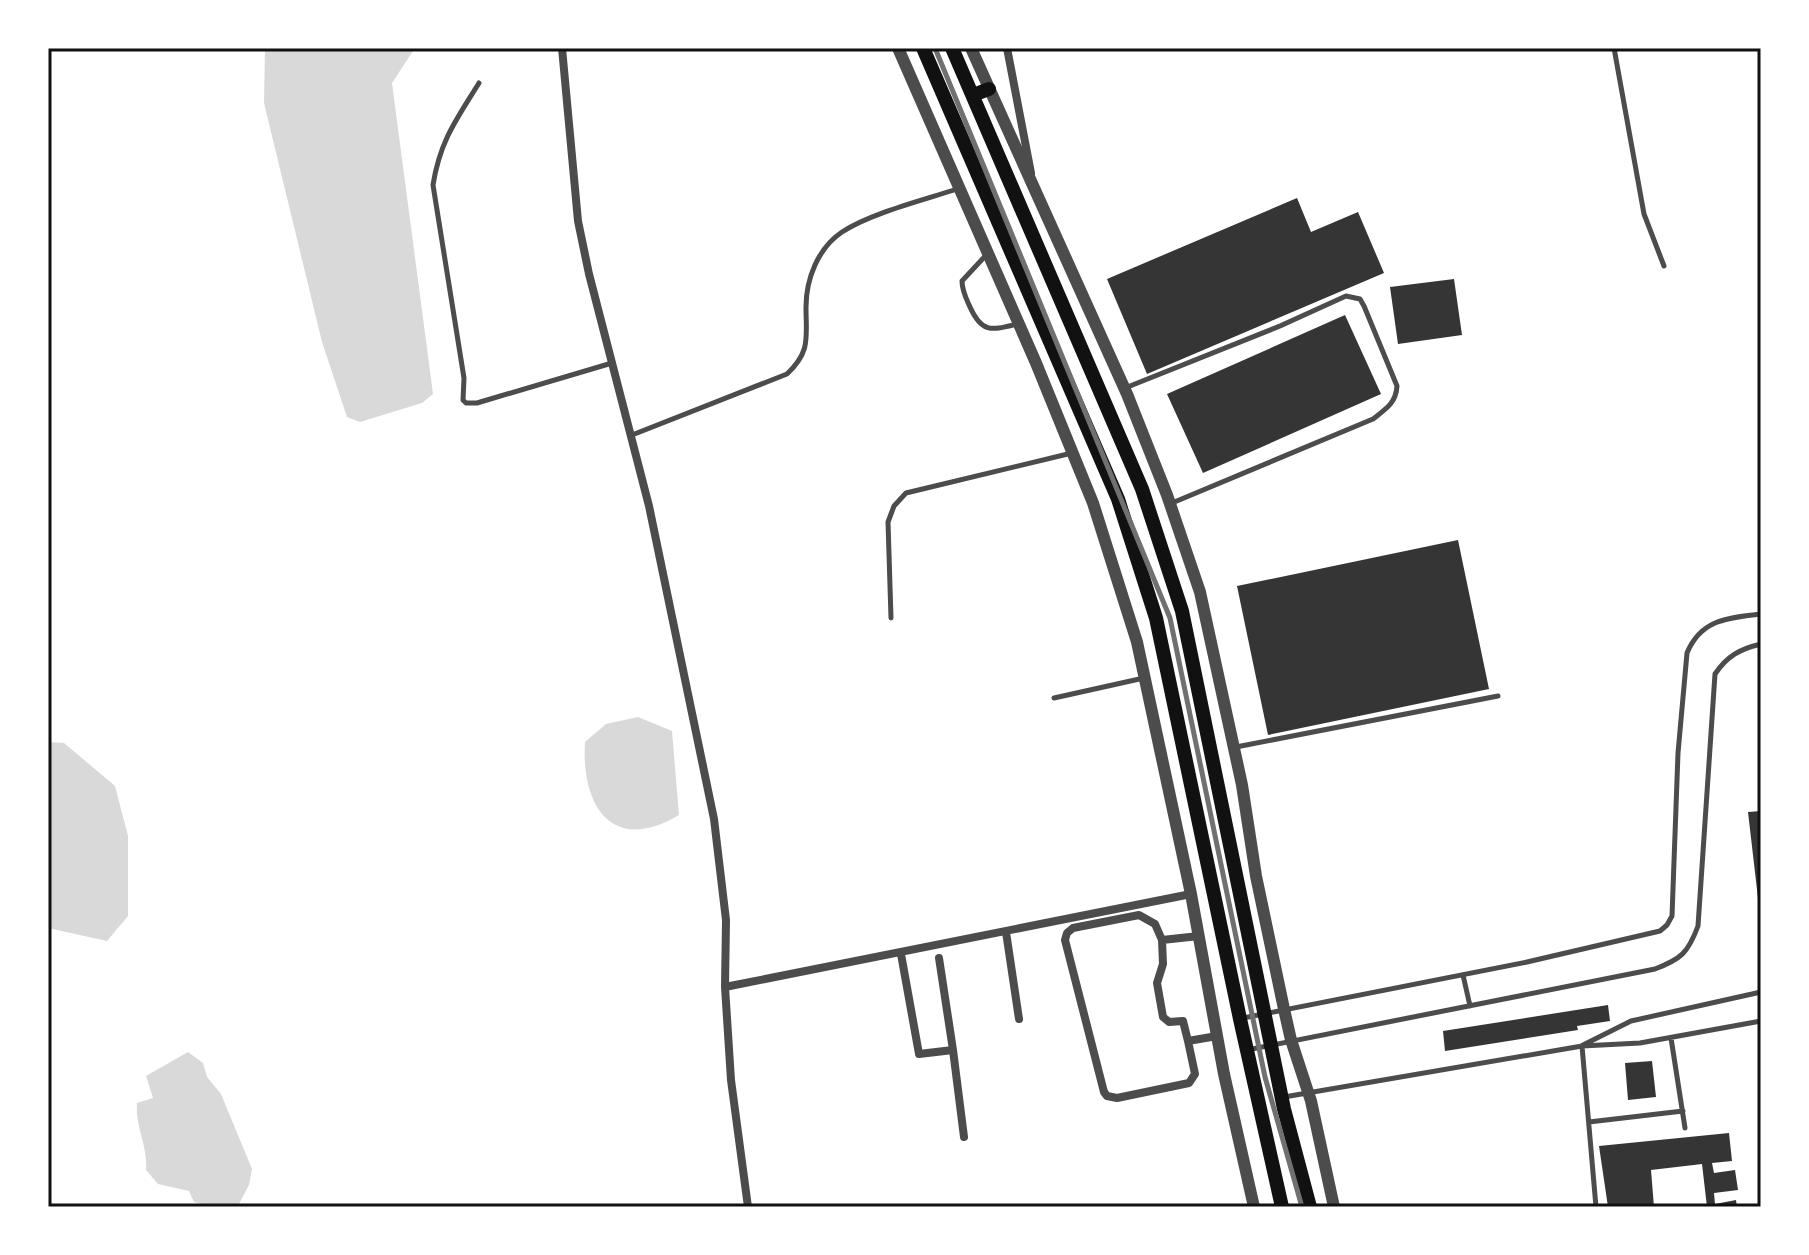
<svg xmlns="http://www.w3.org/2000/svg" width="1809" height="1255" font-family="'Roboto Serif',serif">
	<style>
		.water { fill: #d9d9d9 }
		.building { fill: #353535 }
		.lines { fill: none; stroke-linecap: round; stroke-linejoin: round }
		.service { stroke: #4c4c4c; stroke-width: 5 }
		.minor { stroke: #4c4c4c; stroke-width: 8 }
		.tertiary { stroke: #4c4c4c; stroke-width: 12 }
		.primary { stroke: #111; stroke-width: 14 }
		.rail { stroke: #707070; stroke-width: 5 }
		.neatline { fill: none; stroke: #111; stroke-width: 3 }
	</style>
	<rect width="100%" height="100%" fill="#fff"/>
	<path class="water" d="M265,48H415L392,83L433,394L422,403L360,422L347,417L322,342L264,103Z
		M638,717L672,731L679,815C612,855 581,806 585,742L606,724Z
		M48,742L64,743L115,786L128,836V916L107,941L48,928Z
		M188,1052L203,1063L207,1077L221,1094L252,1169L249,1185L239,1204L214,1207L194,1202L189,1191L158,1184L146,1170C148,1146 135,1127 137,1103L153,1098L146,1076Z"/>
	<path class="building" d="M1297,198L1311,232L1358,212L1384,273L1147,374L1107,279Z
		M1454,279L1462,335L1398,344L1390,287Z
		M1345,315L1381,394L1203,473L1167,394Z
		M1458,540L1489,689L1268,735L1237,586Z
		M1761,811V907H1759L1748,812Z
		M1608,1005L1610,1021L1577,1026L1578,1030L1445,1051L1443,1031Z
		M1652,1061L1656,1097L1628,1100L1625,1063Z
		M1729,1133L1732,1161L1712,1163L1714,1173L1735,1170L1738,1190L1714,1193L1715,1204L1736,1200L1737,1207H1707L1702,1164L1651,1170L1654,1207H1608L1599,1146Z"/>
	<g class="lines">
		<path class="service" d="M1614,48L1644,214L1664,266
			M479,83C456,120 440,141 433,185L464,378L463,400L466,403H477L612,363
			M988,253L962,281C962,291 966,298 970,307C982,334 992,330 1018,324
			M1125,388L1280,326L1346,296L1360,299L1364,306L1397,386C1396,403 1386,409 1373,419L1172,503
			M632,435L787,374C811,351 806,338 806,307C806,279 818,248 842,232C871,213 924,200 957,189
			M891,618L888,522L894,506L906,493L1072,453
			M1054,698L1144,678
			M1236,747L1498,696
			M1463,975L1470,1006
			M1243,1018L1527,962L1660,931L1667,925L1672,916L1678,753L1687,653C1701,619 1728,618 1761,614
			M1671,1038L1685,1128
			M1583,1045L1631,1021L1761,992
			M1582,1046L1596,1207
			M1247,1050L1655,969C1681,959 1688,953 1698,926L1715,674C1727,656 1740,649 1761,644
			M1284,1097L1582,1046L1640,1043L1761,1021
			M1589,1122L1683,1111"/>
		<path class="minor" d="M562,48L578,221L589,274L649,506L714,819L726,920L725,987L731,1080L748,1207
			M1007,48L1031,173
			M1006,932L1019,1019
			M1199,936L1162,940L1155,924L1139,915L1073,928L1067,933L1065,940L1104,1092L1107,1096L1117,1098L1189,1083L1195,1074L1188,1041L1217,1036
			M1162,940L1163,964L1157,983L1163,1017L1169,1022L1183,1021L1188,1041
			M901,954L919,1054L953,1050L964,1137
			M939,958L953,1050
			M725,987L1191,894"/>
		<path class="tertiary" d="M898,48L1036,363L1093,503L1137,642L1191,894L1224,1074L1254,1207
			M971,48L1127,394L1167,495L1200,592L1242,785L1256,876L1284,1009L1291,1040L1311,1101L1334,1207"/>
		<path class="primary" d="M923,48L1118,499L1156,618L1240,1019L1282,1207
			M952,48L1142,489L1182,611L1284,1109L1310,1207
			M973,95L989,89"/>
		<path class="rail" d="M935,48L1170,618L1265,1077L1302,1207"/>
	</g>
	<rect width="1809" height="1255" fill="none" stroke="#ffffff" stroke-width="100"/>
	<rect x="50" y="50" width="1709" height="1155" class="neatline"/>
</svg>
